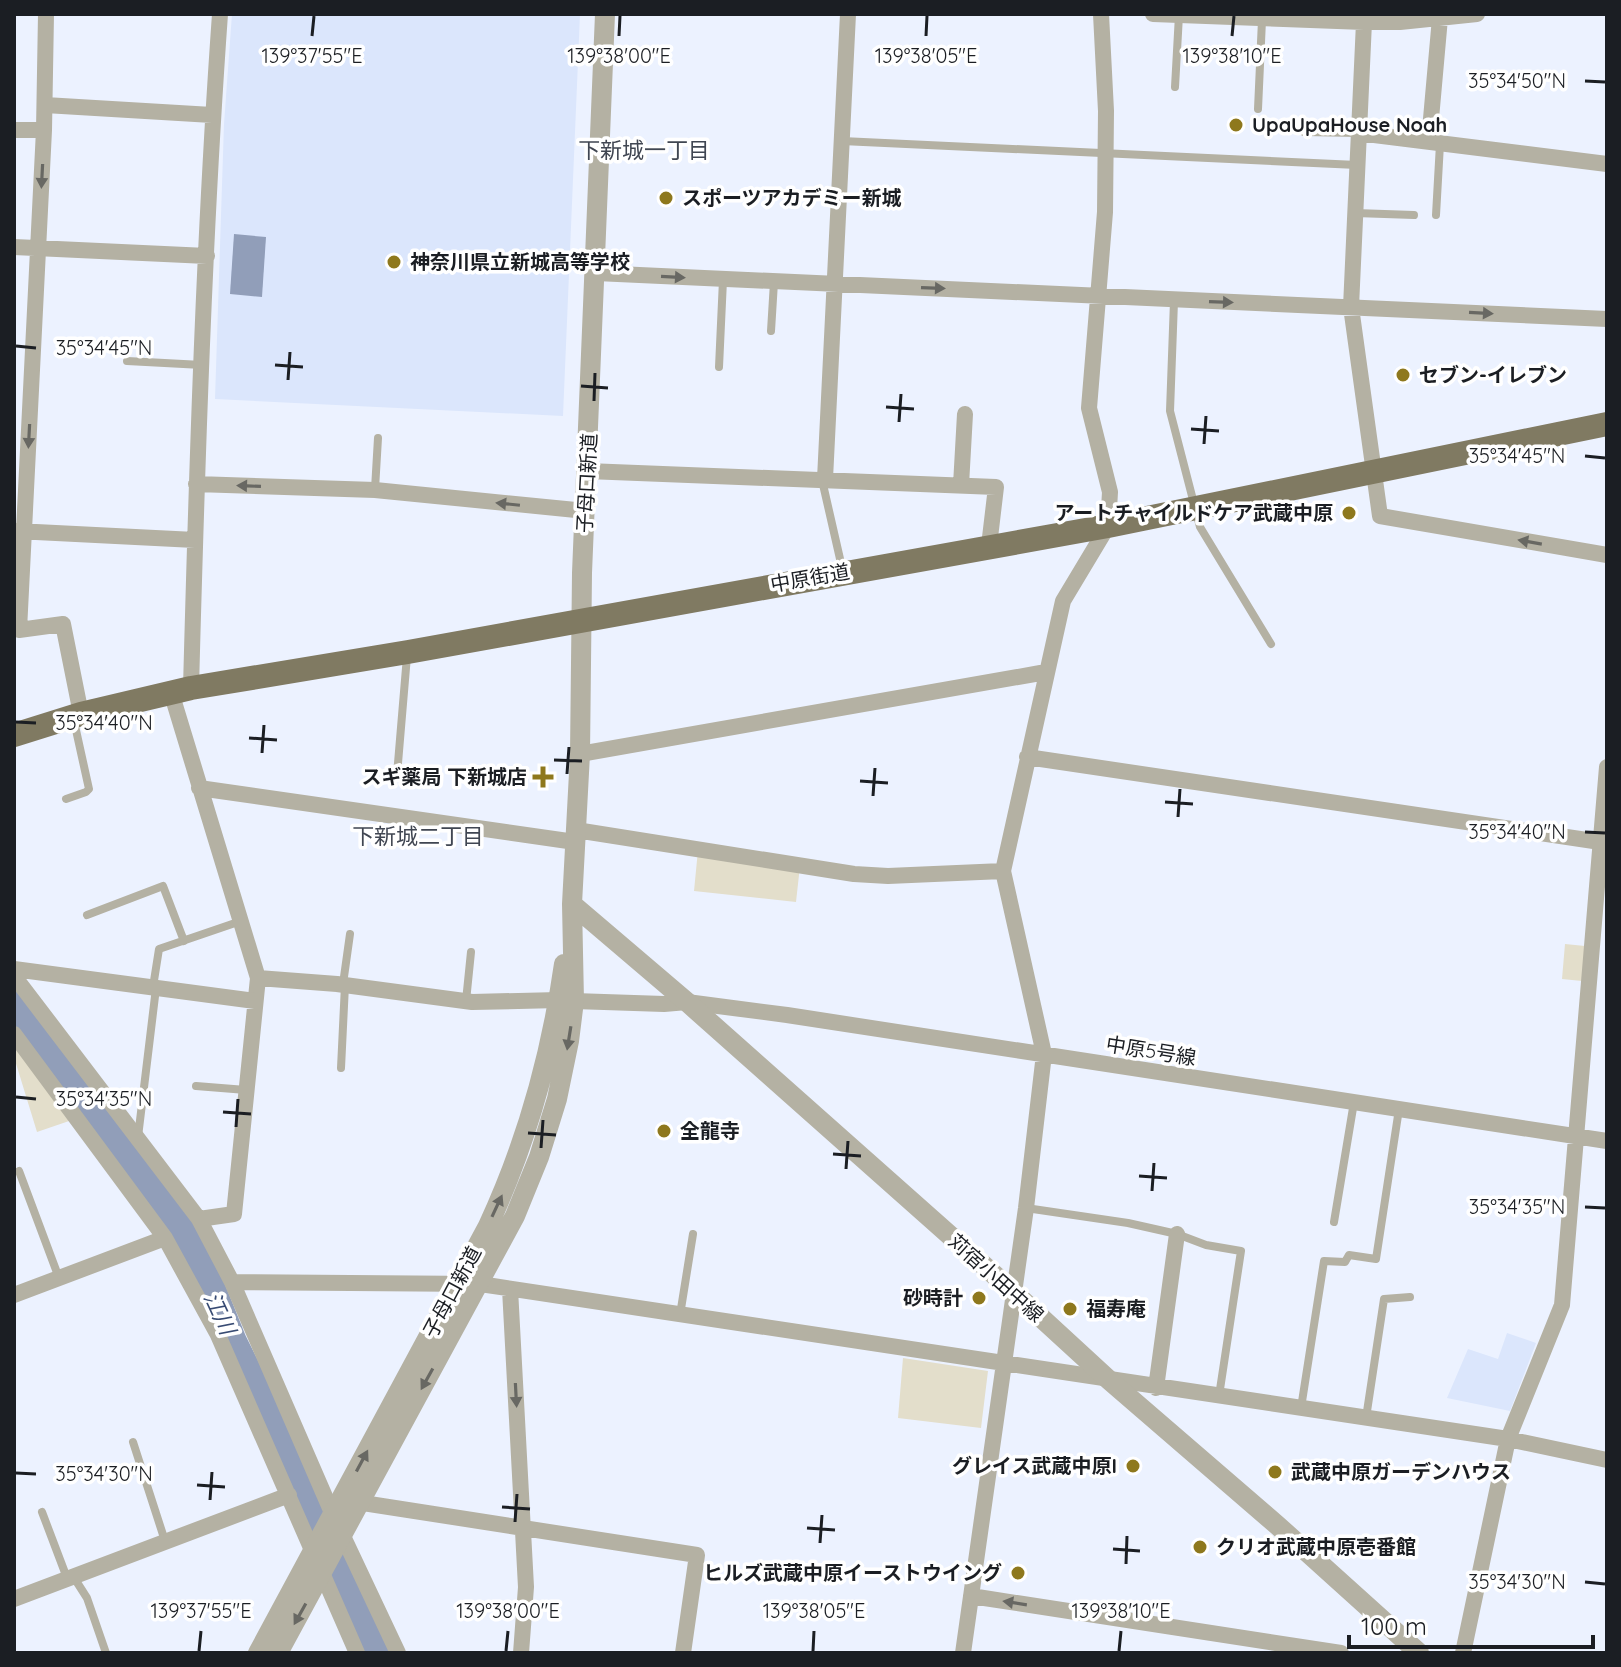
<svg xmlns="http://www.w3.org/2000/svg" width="1621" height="1667" font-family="Quicksand,'Noto Sans JP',sans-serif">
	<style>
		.built { fill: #dbe6fc }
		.green { fill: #e3decb }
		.water { fill: #919eb9 }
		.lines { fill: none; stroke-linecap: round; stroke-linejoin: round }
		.river { stroke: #919eb9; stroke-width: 30 }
		.service { stroke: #b4b1a3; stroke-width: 8 }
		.minor { stroke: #b4b1a3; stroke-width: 16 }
		.tertiary { stroke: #b4b1a3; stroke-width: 20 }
		.primary { stroke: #807a62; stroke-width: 24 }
		.oneway { fill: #686863 }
		.ticks { fill: none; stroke: #1b1e23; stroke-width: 3 }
		.poi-dot { fill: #8e781d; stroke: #fff; stroke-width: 3 }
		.labels { text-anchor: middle; stroke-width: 7; stroke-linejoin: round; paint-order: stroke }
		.poi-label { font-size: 20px; font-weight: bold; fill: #1b1e23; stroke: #fff; text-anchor: start }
		.street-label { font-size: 20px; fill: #1b1e23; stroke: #fff }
		.neighbourhood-label { font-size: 22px; fill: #404652; stroke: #fff }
		.water-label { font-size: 22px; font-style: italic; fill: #384b73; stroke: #fff }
		.ticks-label { font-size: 20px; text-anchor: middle; fill: #1b1e23; stroke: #fff; stroke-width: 7; stroke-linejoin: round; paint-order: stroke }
	</style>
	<rect width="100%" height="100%" fill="#ecf2ff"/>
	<path class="built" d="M232,14H580L563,416L215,399L224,124Z
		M1507,1333L1536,1343L1510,1411L1447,1398L1468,1349L1498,1359Z"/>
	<path class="green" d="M698,850L800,866L796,902L694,891Z
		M1565,944L1585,946L1582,981L1562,979Z
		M14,990L93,1095L78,1111L14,1025Z
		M14,1043L72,1120L37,1132L14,1057Z
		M903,1358L988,1371L981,1428L898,1418Z"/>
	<path class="water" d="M234,234L266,237L262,297L230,294Z"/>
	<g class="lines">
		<path class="river" d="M14,1002L16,1011L178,1223L206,1277L232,1342L288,1454L377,1653"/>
		<path class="service" d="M1175,87L1179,15
			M1258,109L1262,20
			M1304,132L1358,133
			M842,141L1357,165
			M1355,213L1414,215
			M1436,215L1440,144
			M1174,301L1170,411L1200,527L1271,644
			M771,331L774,282
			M127,361L202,365
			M719,367L723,280
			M822,480L843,572
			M375,489L378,438
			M397,775L407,656
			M66,799L86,792L89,789L74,721
			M87,915L163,886L184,941
			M343,984L350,934
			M153,987L159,949L241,921
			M466,1001L471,952
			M341,1068L345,985
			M196,1086L246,1090
			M138,1137L156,988
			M19,1171L59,1278
			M1026,1208L1128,1223L1177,1234L1206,1245L1241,1251L1219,1396
			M1334,1222L1354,1102
			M680,1315L693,1234
			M1301,1408L1324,1261L1345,1262L1349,1255L1376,1259L1399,1109
			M1366,1418L1384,1299L1410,1297
			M133,1442L165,1541
			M42,1512L67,1578
			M73,1576L87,1598L106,1653"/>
		<path class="minor" d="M46,14L44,130L19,630L63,624L81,714
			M1153,14L1364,22H1400L1477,14
			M1364,22L1351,307L1380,516L1607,555
			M45,105L212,115
			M14,130H44
			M1358,133L1607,164
			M1429,141L1440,18
			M14,247L207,256
			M596,273L1607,319
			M587,471L996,487L989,546
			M825,479L848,14
			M196,484L375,490L586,511
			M961,485L965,414
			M16,531L195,540
			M191,688C197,463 204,238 220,14
			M171,692L258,978L234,1214L199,1219
			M580,754L1046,672
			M1027,757L1607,843
			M199,788L575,842
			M576,830L854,874L888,876L1003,871
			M14,969L255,1001
			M14,976L199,1219L232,1282L333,1515L398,1653
			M258,978L337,984L472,1002L559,1000
			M574,1001L664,1004L687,1002L787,1015L1607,1141
			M14,1034L165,1238L218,1335L357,1653
			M232,1282L480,1284L1508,1439L1607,1460
			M510,1289L526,1587L521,1653
			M14,1295L165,1238
			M1156,1388L1177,1234
			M350,1501L697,1555L683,1653
			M971,1596L1341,1653
			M14,1599L289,1495
			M963,1653L1026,1208L1044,1054L1003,871L1063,601L1108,526L1110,492L1089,408L1105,212L1106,111L1101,14
			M1463,1653L1508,1439L1562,1305L1607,767"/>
		<path class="tertiary" d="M572,904L687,1002L999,1279L1109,1380L1277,1525L1419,1653
			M258,1653L488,1226C527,1142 551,1055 564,964
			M278,1653L515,1216L539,1157L557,1099L569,1041L574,1001L572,904L580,754L582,573L605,14"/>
		<path class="primary" d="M14,735L81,714L191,688L408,652L1108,526L1607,424"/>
	</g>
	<defs><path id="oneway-solid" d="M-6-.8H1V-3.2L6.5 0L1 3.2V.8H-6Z" transform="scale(2)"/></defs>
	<g class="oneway">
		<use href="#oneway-solid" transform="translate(42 176) rotate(93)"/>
		<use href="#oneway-solid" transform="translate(673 277) rotate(3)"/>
		<use href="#oneway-solid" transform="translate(933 288) rotate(2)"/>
		<use href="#oneway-solid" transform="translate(1221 302) rotate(2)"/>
		<use href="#oneway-solid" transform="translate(1481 313) rotate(3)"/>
		<use href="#oneway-solid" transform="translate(29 436) rotate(93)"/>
		<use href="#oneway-solid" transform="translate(249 486) rotate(-178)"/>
		<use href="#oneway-solid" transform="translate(508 504) rotate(-174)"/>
		<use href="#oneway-solid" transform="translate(1530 542) rotate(-170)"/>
		<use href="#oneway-solid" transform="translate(569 1038) rotate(99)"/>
		<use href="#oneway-solid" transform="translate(497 1206) rotate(-65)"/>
		<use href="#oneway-solid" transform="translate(427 1379) rotate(119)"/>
		<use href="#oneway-solid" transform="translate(516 1395) rotate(87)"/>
		<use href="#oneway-solid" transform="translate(362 1461) rotate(-62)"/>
		<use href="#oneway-solid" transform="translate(1015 1603) rotate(-171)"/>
		<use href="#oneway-solid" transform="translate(300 1614) rotate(119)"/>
	</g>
	<path class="ticks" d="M312,36L314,16M619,36L620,16M926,36L927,16M1232,36L1234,16M1585,81L1605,82M16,346L36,348M275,365L303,367M288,380L290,352M581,386L608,388M594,401L595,373M886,407L914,409M899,422L901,394M1191,429L1219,431M1204,444L1206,416M1585,456L1605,458M16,722L36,723M249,738L277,740M262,753L264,725M554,760L582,761M567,774L569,747M860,781L888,783M873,796L875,768M1165,802L1193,804M1178,817L1180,789M1585,832L1605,833M16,1097L36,1099M223,1112L251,1114M236,1127L238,1099M528,1133L556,1135M541,1148L543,1120M833,1154L861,1156M846,1169L848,1141M1139,1176L1167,1178M1152,1191L1154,1163M1585,1207L1605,1208M16,1473L36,1474M197,1485L225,1487M210,1500L212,1472M502,1507L530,1509M515,1522L517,1494M807,1528L835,1530M820,1543L822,1515M1113,1549L1140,1551M1126,1564L1127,1536M1585,1582L1605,1584M199,1651L201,1631M506,1651L508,1631M813,1651L814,1631M1119,1651L1121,1631"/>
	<g class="poi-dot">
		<circle cx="1236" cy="125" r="8"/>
		<circle cx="666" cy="198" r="8"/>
		<circle cx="394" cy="262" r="8"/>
		<circle cx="1403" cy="375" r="8"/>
		<circle cx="1349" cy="513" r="8"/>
		<path d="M539 765h8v8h8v8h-8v8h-8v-8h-8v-8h8z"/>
		<circle cx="664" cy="1131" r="8"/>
		<circle cx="979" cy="1298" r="8"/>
		<circle cx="1070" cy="1309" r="8"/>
		<circle cx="1133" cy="1466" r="8"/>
		<circle cx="1275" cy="1472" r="8"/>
		<circle cx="1200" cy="1547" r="8"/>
		<circle cx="1018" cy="1573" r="8"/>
	</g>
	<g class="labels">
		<g class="poi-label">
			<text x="1252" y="132">UpaUpaHouse Noah</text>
			<text x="682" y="205">スポーツアカデミー新城</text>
			<text x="410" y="269">神奈川県立新城高等学校</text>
			<text x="1419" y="382">セブン-イレブン</text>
			<text x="1333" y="520" text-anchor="end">アートチャイルドケア武蔵中原</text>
			<text x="527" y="784" text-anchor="end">スギ薬局 下新城店</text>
			<text x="680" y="1138">全龍寺</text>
			<text x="963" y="1305" text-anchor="end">砂時計</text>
			<text x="1086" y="1316">福寿庵</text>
			<text x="1117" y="1473" text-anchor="end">グレイス武蔵中原I</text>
			<text x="1291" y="1479">武蔵中原ガーデンハウス</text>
			<text x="1216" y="1554">クリオ武蔵中原壱番館</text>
			<text x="1002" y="1580" text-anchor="end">ヒルズ武蔵中原イーストウイング</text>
		</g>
		<g class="street-label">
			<text transform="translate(587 483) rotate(-87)" y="7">子母口新道</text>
			<text transform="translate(810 578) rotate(-10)" y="7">中原街道</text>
			<text transform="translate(1151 1051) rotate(9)" y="7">中原5号線</text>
			<text transform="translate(996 1278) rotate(42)" y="7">苅宿小田中線</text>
			<text transform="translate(452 1292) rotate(-62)" y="7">子母口新道</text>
		</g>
		<g class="neighbourhood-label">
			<text x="644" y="158">下新城一丁目</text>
			<text x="418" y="844">下新城二丁目</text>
		</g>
		<g class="water-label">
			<text transform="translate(220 1313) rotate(65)" y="8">江川</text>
		</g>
	</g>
	<g class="ticks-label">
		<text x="312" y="63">139°37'55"E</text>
		<text x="619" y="63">139°38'00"E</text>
		<text x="926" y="63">139°38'05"E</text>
		<text x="1232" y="63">139°38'10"E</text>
		<text x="1517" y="88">35°34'50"N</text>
		<text x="104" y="355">35°34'45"N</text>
		<text x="1517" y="463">35°34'45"N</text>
		<text x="104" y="730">35°34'40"N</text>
		<text x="1517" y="839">35°34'40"N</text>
		<text x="104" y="1106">35°34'35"N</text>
		<text x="1517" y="1214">35°34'35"N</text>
		<text x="104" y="1481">35°34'30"N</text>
		<text x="1517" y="1589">35°34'30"N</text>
		<text x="201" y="1618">139°37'55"E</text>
		<text x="508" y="1618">139°38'00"E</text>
		<text x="814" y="1618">139°38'05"E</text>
		<text x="1121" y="1618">139°38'10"E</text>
	</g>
	<rect width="1621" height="1667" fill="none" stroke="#1b1e23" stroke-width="32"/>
	<path d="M1349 1635v12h244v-12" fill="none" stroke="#1b1e23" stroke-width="4"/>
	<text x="1361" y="1635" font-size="24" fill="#1b1e23" stroke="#ffffff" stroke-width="6" paint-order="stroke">100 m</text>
</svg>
